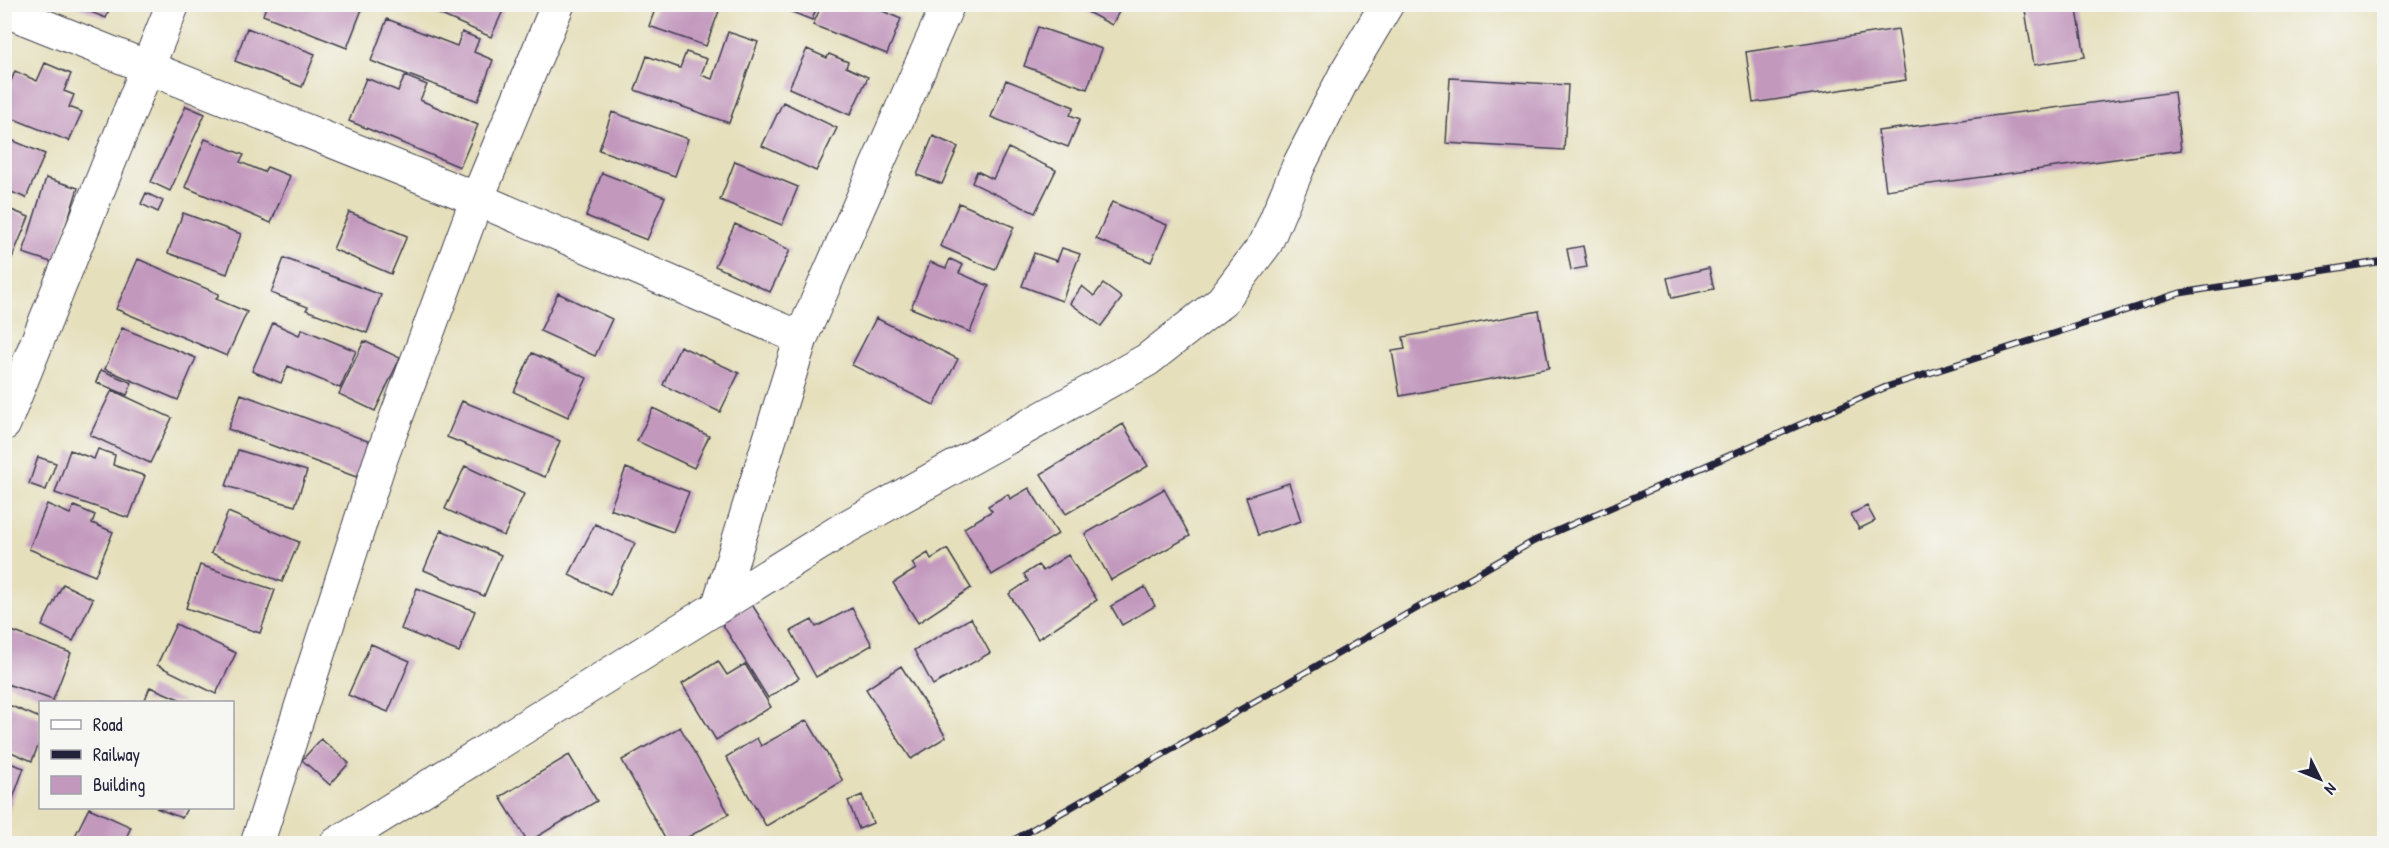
<svg xmlns="http://www.w3.org/2000/svg" width="2389" height="848" font-family="'Patrick Hand',sans-serif">
	<style>
		.building { fill: #c298bd }
		.lines { fill: none; stroke-linecap: round; stroke-linejoin: round }
		.minor-casing { stroke: #3f3e4e; stroke-width: 35 }
		.minor { stroke: #fff; stroke-width: 33 }
		.rail-casing { stroke: #22223b; stroke-width: 7 }
		.rail { stroke: #f6f6f2; stroke-width: 4.5; stroke-dasharray: 14; stroke-linecap: butt }
	</style>
	<rect width="100%" height="100%" fill="#f6f6f2"/>
	<filter id="ink" filterUnits="userSpaceOnUse"><feTurbulence type="fractalNoise" baseFrequency=".0167" numOctaves="2"/><feDisplacementMap in="SourceGraphic" scale="12" xChannelSelector="R" yChannelSelector="G"/><feConvolveMatrix kernelMatrix="1 2 1 2 8 2 1 2 1" color-interpolation-filters="sRGB"/></filter>
	<filter id="wash" filterUnits="userSpaceOnUse"><feTurbulence type="fractalNoise" baseFrequency=".008" numOctaves="4" result="noise"/><feDisplacementMap in="SourceGraphic" scale="24" xChannelSelector="R" yChannelSelector="G"/><feGaussianBlur stdDeviation="1.35" result="paint"/><feColorMatrix in="noise" values="0 0 0 0 0 0 0 0 0 0 0 0 0 0 0 0 0 1.4 0 .05"/><feComposite in="paint" operator="in"/></filter>
	<g filter="url(#wash)">
		<rect width="100%" height="100%" fill="#e5dfbb"/>
		<g id="blocks">
			<path class="building" d="M70,4H111L106,18Z
				M267,4H364L347,48L263,15Z
				M432,4H506L491,37L430,10Z
				M657,4H700L719,11L706,46L649,26Z
				M789,4H818L812,20L787,10Z
				M822,4H866L901,19L887,54L813,25Z
				M1072,4H1123L1112,25Z
				M2024,4H2076L2085,57L2034,65Z
				M387,19L457,46L462,32L479,39L474,52L493,60L478,101L371,61Z
				M1038,27L1102,49L1087,89L1024,66Z
				M247,28L315,54L302,87L235,61Z
				M1898,29L1906,80L1753,103L1746,52Z
				M728,32L758,42L729,123L635,90L647,56L680,68L686,52L707,59L701,75L712,79Z
				M807,49L827,58L829,54L848,62L846,67L868,77L850,115L789,88Z
				M45,63L71,74L64,91L74,95L69,107L82,112L69,141L4,115V81L10,84L15,71L37,81Z
				M405,76L427,85L420,100L478,125L460,167L349,121L366,78L398,91Z
				M1450,78L1568,85L1564,150L1446,143Z
				M1006,80L1074,107L1070,115L1080,119L1068,147L991,117Z
				M2174,92L2181,150L1886,190L1878,131Z
				M783,102L837,128L816,171L762,146Z
				M186,106L205,114L170,191L151,182Z
				M612,112L688,139L675,176L599,150Z
				M933,136L958,147L942,184L917,175Z
				M4,137L45,154L26,198L4,189Z
				M205,139L244,155L240,162L264,172L267,167L290,176L271,223L185,187Z
				M1008,148L1056,170L1035,213L972,183L977,171L993,179Z
				M735,161L798,187L782,225L720,200Z
				M602,173L665,197L647,240L586,216Z
				M46,178L78,188L54,263L23,253Z
				M146,193L163,201L158,212L141,204Z
				M1112,202L1167,225L1151,262L1096,239Z
				M959,203L1014,227L995,270L940,246Z
				M4,207L29,217L9,265L4,262Z
				M349,212L407,236L391,274L333,249Z
				M183,213L241,234L227,274L168,253Z
				M735,224L790,250L770,292L715,266Z
				M1583,246L1587,267L1571,270L1567,249Z
				M1062,248L1080,254L1062,301L1022,286L1034,253L1057,261Z
				M284,258L381,295L367,333L306,310L308,307L271,293Z
				M138,259L219,294L216,299L247,312L227,356L116,309Z
				M950,259L963,265L959,273L989,286L970,332L911,308L930,262L946,268Z
				M1709,268L1714,289L1672,298L1667,278Z
				M1103,284L1122,298L1101,326L1070,303L1082,286L1094,296Z
				M558,293L612,319L595,356L540,331Z
				M1539,311L1549,368L1400,396L1392,351L1405,349L1403,337Z
				M876,318L958,359L934,405L852,365Z
				M273,323L299,335L302,329L356,351L340,388L288,366L281,383L252,371Z
				M122,328L196,358L178,400L105,369Z
				M364,341L400,358L375,411L339,394Z
				M680,346L739,373L720,412L663,385Z
				M532,353L587,378L568,417L514,392Z
				M101,370L132,383L127,395L96,382Z
				M112,390L172,418L150,463L90,435Z
				M241,394L373,443L359,478L228,429Z
				M462,401L560,441L545,477L447,437Z
				M653,408L709,436L694,468L637,441Z
				M1123,424L1148,466L1066,514L1041,474Z
				M98,449L115,455L113,465L145,476L129,518L55,493L70,450L94,459Z
				M238,450L307,471L295,506L226,486Z
				M38,457L56,463L46,490L29,484Z
				M465,466L524,494L504,536L445,509Z
				M626,468L689,492L673,532L610,509Z
				M1289,483L1301,521L1258,535L1246,497Z
				M1029,488L1058,534L992,575L964,528L992,511L988,506L1008,494L1010,499Z
				M1164,489L1190,536L1111,580L1085,534Z
				M47,504L70,514L74,506L95,515L92,523L113,532L95,576L29,549Z
				M1867,506L1875,521L1859,529L1851,514Z
				M228,512L299,542L282,582L211,553Z
				M595,524L635,543L610,595L569,575Z
				M441,530L501,555L484,596L424,570Z
				M947,549L971,588L918,623L893,583L916,569L912,563L928,553L931,559Z
				M1068,555L1097,600L1038,639L1009,594L1028,581L1024,574L1038,565L1043,571Z
				M200,565L275,590L260,633L186,608Z
				M63,584L93,599L73,641L42,626Z
				M1145,587L1155,606L1122,625L1111,606Z
				M417,588L475,611L459,652L401,629Z
				M751,603L799,678L768,698L721,622Z
				M852,608L872,645L816,677L791,631L812,620L816,627Z
				M971,618L990,653L933,685L914,650Z
				M176,624L236,653L216,694L157,665Z
				M4,628L71,653L53,700L4,683Z
				M371,644L410,661L388,712L348,695Z
				M718,661L727,675L745,664L771,707L716,740L682,684Z
				M901,666L946,737L911,759L866,689Z
				M150,687L186,702H144Z
				M4,703L40,718V741L32,761L4,749Z
				M807,720L843,781L766,826L726,757L757,738L761,746Z
				M680,727L729,814L676,844H668L622,760Z
				M321,739L349,763L330,785L302,760Z
				M569,755L597,801L528,842L500,797Z
				M4,761L24,768L5,820H4Z
				M862,795L873,823L859,829L848,801Z
				M89,808L131,827L123,844H71Z
				M156,808H187L182,818Z"/>
		</g>
	</g>
	<g filter="url(#ink)">
		<use href="#blocks" fill-opacity="0" stroke="#3f3e4e" stroke-width="1.5"/>
		<g class="lines">
			<g class="minor-casing">
				<path id="minor" d="M4,10L477,199L801,338
					M4,424L173,4
					M718,607L801,338L948,4
					M257,844L379,464L477,199L558,4
					M336,844L843,529L1147,360L1222,301L1266,243L1299,165L1347,71L1387,4"/>
			</g>
			<use href="#minor" class="minor"/>
			<g class="rail-casing">
				<path id="rail" d="M1007,844L1534,541L1886,387L2180,293L2384,261"/>
			</g>
			<use href="#rail" class="rail"/>
		</g>
	</g>
	<rect width="2389" height="848" fill="none" stroke="#f6f6f2" stroke-width="24"/>
	<rect x="39" y="701" width="195" height="108" fill="#f6f6f2" stroke="#a1a1a9" stroke-width="1.5"/>
	<rect x="51" y="720" width="30" height="9" fill="#ffffff" stroke="#a1a1a9" stroke-width="1.5"/>
	<text x="93" y="731" font-size="18" fill="#22223b">Road</text>
	<rect x="51" y="750" width="30" height="9" fill="#22223b" stroke="#a1a1a9" stroke-width="1.5"/>
	<text x="93" y="761" font-size="18" fill="#22223b">Railway</text>
	<rect x="51" y="776" width="30" height="18" fill="#c298bd" stroke="#a1a1a9" stroke-width="1.5"/>
	<text x="93" y="791" font-size="18" fill="#22223b">Building</text>
	<g transform="translate(2320 779) rotate(133)" stroke="#f6f6f2" stroke-width="4.5" paint-order="stroke">
	<path d="M0-4.5L10 22L0 15L-10 22Z" fill="#22223b"/>
	<text y="-9" font-size="16" font-weight="bold" text-anchor="middle" fill="#22223b">N</text>
	</g>
</svg>
